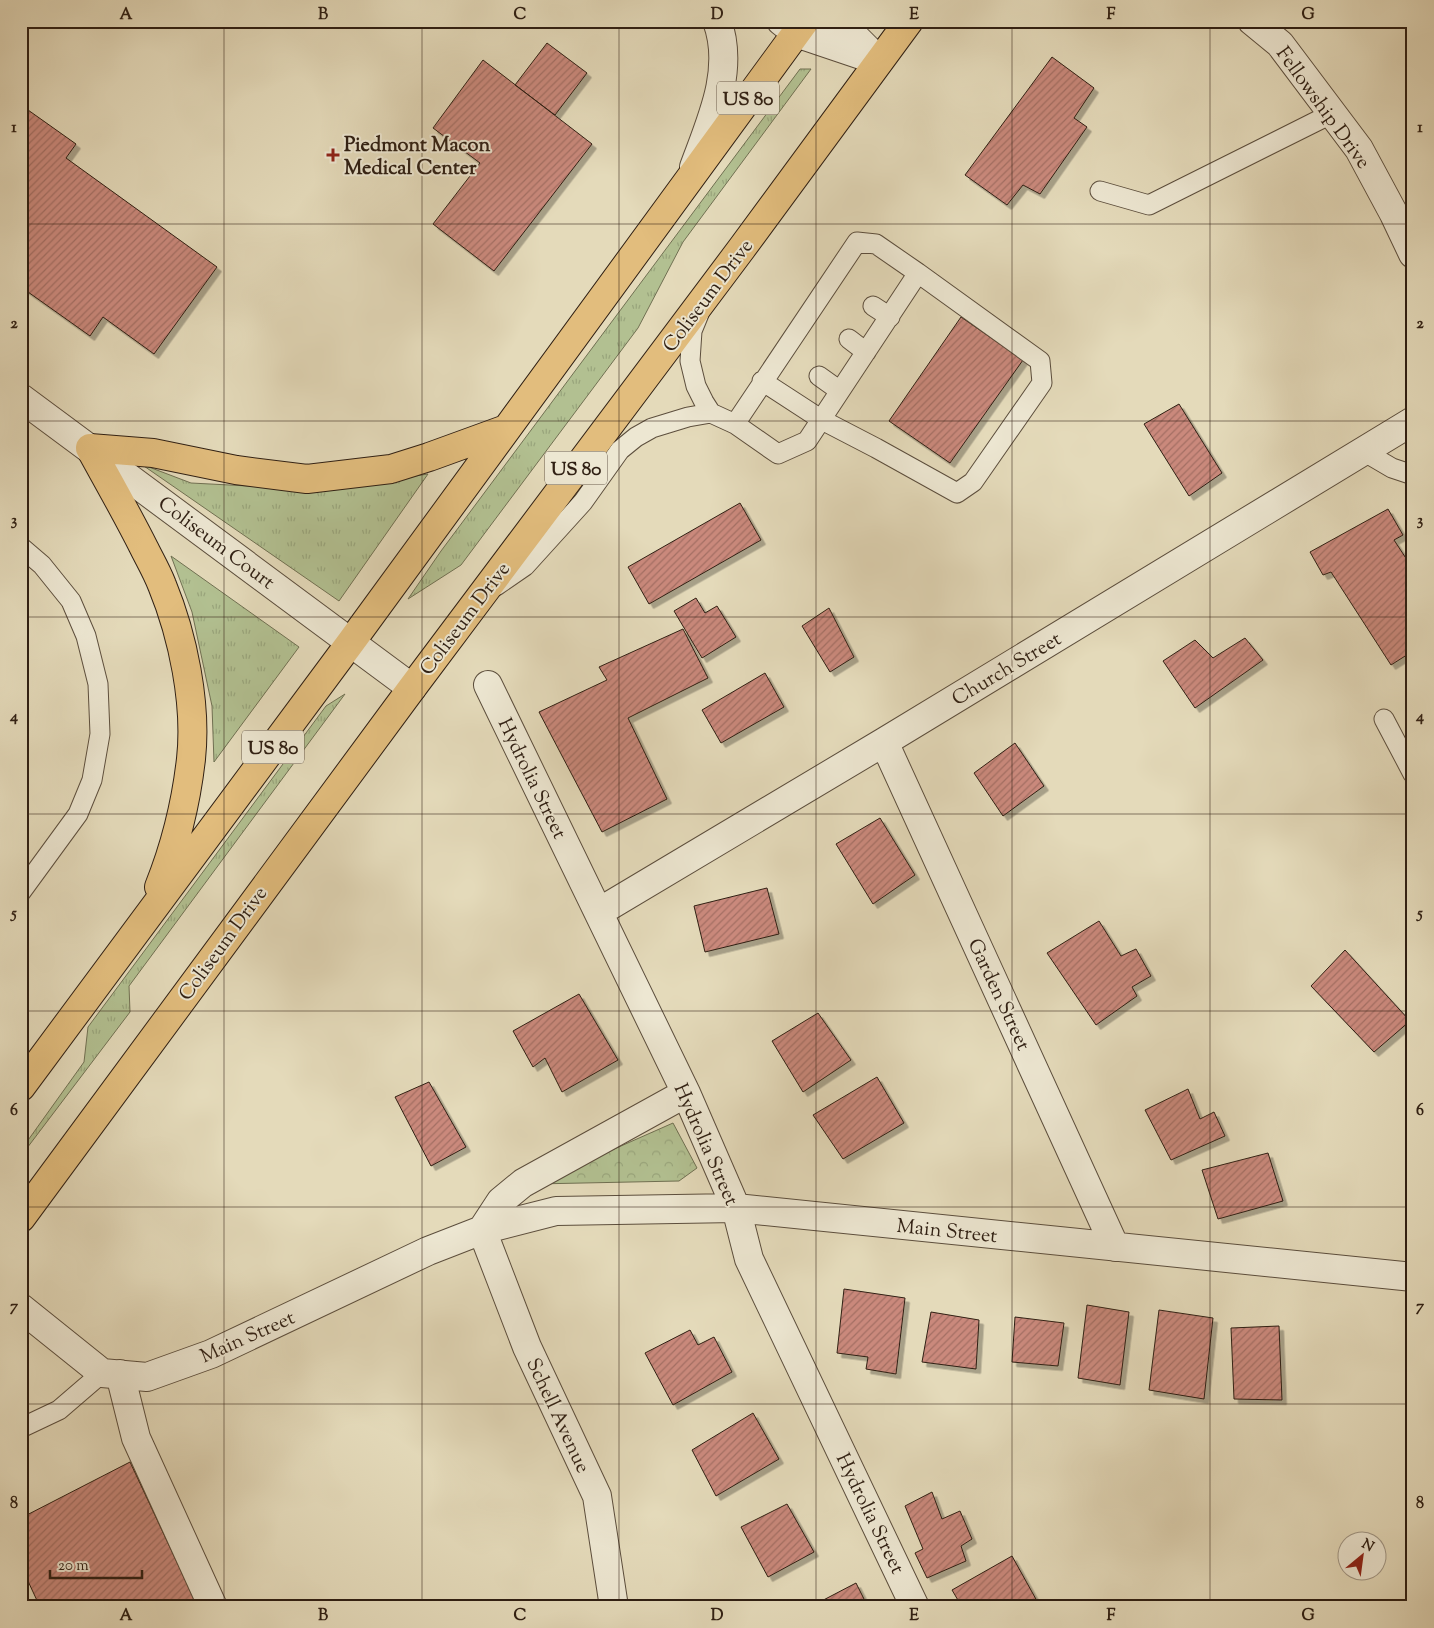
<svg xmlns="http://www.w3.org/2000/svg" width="1434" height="1628" font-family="'Sorts Mill Goudy',serif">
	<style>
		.grass { fill: url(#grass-tufts); stroke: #707052 }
		.park { fill: url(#park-crowns); stroke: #707052 }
		.building { fill: url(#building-hatch); stroke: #2f1f13; filter: url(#shadow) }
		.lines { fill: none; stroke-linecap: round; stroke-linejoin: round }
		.lane-casing { stroke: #5c4e3d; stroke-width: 21 }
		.street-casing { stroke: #5c4e3d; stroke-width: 30 }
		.primary-casing { stroke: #2f1f13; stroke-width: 30 }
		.lane { stroke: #ede7d2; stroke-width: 19 }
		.street { stroke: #ede7d2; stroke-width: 28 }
		.primary { stroke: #e2bd7d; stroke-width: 28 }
		.grid { fill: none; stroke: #2f1f13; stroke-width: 1; stroke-opacity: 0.55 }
		.poi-dot { fill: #8f2418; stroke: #ede7d2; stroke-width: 2 }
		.labels { text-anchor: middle; stroke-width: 4; stroke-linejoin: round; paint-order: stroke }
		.shield { fill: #ede7d2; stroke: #685b4c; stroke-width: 1 }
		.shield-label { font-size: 19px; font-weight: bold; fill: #2f1f13 }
		.street-label { font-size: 20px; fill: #2f1f13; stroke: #ede7d2 }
		.poi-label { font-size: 20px; font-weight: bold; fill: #2f1f13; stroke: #ede7d2; text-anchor: start }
		.neatline { fill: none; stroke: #2f1f13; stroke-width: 2 }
		.grid-label { font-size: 16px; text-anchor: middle; font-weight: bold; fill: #2f1f13 }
	</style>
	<defs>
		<pattern id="grass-tufts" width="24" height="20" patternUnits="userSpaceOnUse" patternTransform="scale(1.25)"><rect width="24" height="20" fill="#b2c091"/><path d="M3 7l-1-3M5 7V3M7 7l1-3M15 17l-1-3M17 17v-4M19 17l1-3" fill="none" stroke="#99a57c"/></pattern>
		<pattern id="park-crowns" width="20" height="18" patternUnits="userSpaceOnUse" patternTransform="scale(1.25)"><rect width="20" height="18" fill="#b2c091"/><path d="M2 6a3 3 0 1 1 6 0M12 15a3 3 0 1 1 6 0" fill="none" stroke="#99a57c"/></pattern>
		<pattern id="building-hatch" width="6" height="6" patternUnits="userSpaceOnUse" patternTransform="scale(1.25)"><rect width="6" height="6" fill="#ca897c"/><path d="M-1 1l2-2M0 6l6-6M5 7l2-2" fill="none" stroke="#a46f64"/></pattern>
		<filter id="shadow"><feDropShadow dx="4.5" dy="4.5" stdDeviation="0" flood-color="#0004"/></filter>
	</defs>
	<rect width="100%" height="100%" fill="#e4daba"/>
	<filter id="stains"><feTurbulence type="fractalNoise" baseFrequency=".004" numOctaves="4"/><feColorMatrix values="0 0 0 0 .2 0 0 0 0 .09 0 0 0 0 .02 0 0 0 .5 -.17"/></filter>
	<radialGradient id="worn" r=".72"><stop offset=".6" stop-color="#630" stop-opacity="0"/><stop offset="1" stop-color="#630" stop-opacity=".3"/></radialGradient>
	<path class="grass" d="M800,69H811L683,242L638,328L461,565L408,599L441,551Z
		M141,464L191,483L325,490L428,474L339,601Z
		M171,556L299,647L214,762L212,706L192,612Z
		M345,694L129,986L130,1012L21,1156V1150L84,1062L88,1027L326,706Z"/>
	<path class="park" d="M673,1123L697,1168L679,1181L535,1184Z"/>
	<path class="building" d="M547,43L587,73L555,115L515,85Z
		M1052,57L1094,88L1074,118L1087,127L1040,194L1023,185L1007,205L965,175Z
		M483,60L592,144L494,271L433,224L480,163L433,128Z
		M21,105L76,144L66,158L217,267L154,354L103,317L90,336L21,287Z
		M961,317L1023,360L950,463L889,421Z
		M1179,404L1222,473L1189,496L1144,424Z
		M740,503L761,540L649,604L628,567Z
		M1388,509L1403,535L1394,540L1413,569V651L1391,665L1331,572L1323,575L1310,552Z
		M696,598L705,613L717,606L736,637L702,658L674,611Z
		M829,608L854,657L830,672L802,626Z
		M683,629L708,678L628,718L667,799L602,832L539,712L607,680L599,667Z
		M1245,638L1263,660L1195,708L1163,661L1195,640L1213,658Z
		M765,673L784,707L721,743L702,710Z
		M1015,743L1044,786L1003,816L974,773Z
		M880,818L915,875L873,904L836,844Z
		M767,888L779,934L705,952L694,906Z
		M1099,921L1121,956L1136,949L1151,976L1132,987L1137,996L1096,1025L1047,953Z
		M1345,950L1410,1021L1374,1052L1311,986Z
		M579,994L618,1060L562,1092L545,1058L533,1067L513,1031Z
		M818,1013L851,1060L803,1092L772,1041Z
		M877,1077L904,1123L843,1159L813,1115Z
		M429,1082L466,1147L431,1166L395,1097Z
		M1188,1089L1200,1119L1214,1112L1225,1136L1171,1160L1145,1110Z
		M1268,1153L1283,1201L1218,1219L1202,1170Z
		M844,1289L905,1298L896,1374L866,1369L868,1357L837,1353Z
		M1087,1305L1129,1312L1120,1385L1078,1378Z
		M1159,1310L1213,1318L1204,1399L1149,1390Z
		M931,1312L979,1320L976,1369L922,1362Z
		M1015,1317L1064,1323L1058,1366L1012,1362Z
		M1279,1326L1282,1400L1234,1399L1231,1328Z
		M690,1330L698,1345L714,1337L732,1372L673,1405L645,1353Z
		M753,1413L779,1459L716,1496L692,1450Z
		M130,1462L198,1607H40L21,1566V1518Z
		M932,1492L942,1519L960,1511L972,1539L961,1546L966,1561L927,1578L915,1553L923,1549L905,1506Z
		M787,1504L814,1552L768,1577L741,1527Z
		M1012,1556L1037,1601L1028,1607H962L952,1590Z
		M856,1583L868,1607H810Z"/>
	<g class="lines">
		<g class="lane-casing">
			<path id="lane" d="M1100,191L1149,205L1333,113
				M873,306L890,317
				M699,314L692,331L690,361L696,386L704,402L711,413L735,424L778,454L807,441L918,273L876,244L857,242L735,424
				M849,339L866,352
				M819,376L840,391
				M762,381L822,420L876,448L957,493L973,482L1042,383L1040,361L918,273
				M1363,451L1392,468L1413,475
				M21,547L42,565L71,601L86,636L98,684L100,734L92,780L78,814L21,892
				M496,586L525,566L583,502L620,450L636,437L652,428L688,417L711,413
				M1384,719L1413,774
				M21,1428L59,1410L102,1373"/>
		</g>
		<g class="street-casing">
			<path id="street" d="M781,21L796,33L879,61
				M839,21L875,57
				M1252,21L1280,44L1359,149L1394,214L1413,254
				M694,167C711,121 735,70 717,21
				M21,398L412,688
				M488,685L686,1093L736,1208L749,1259L915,1607
				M884,742L1115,1247
				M599,912L884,742L1413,421
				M21,1308L102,1373L147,1377L211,1354L428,1251L482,1230L556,1211L736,1208L1413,1277
				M120,1374L136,1438L213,1607
				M614,1607L597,1496L527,1347L482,1230L501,1201L523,1183L686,1093"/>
		</g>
		<g class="primary-casing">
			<path id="primary" d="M90,448C108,481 127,514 144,548C150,560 157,572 162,585C183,636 197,704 191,759C186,803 175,847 159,887
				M90,448L153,453L236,470L307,479L391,469L429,457L506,429
				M21,1087L351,642L805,21
				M21,1218L412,688L742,248L909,21"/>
		</g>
		<use href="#lane" class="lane"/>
		<use href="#street" class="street"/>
		<use href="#primary" class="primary"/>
	</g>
	<path class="grid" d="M224,21V1607M422,21V1607M619,21V1607M816,21V1607M1012,21V1607M1210,21V1607M21,224H1413M21,421H1413M21,617H1413M21,814H1413M21,1011H1413M21,1207H1413M21,1404H1413"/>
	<path class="poi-dot" d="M330.5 147.5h5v5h5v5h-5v5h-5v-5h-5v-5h5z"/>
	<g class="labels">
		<g class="shield">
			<rect x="717" y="81.5" width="62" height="33" rx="4"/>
			<rect x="545" y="451.5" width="62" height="33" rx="4"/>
			<rect x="242" y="730.5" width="62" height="33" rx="4"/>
		</g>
		<g class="shield-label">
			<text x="748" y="105">US 80</text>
			<text x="576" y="475">US 80</text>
			<text x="273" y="754">US 80</text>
		</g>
		<g class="street-label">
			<text transform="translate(1324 107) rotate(54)" y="7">Fellowship Drive</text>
			<text transform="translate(707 295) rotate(-53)" y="7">Coliseum Drive</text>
			<text transform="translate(217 542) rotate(37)" y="7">Coliseum Court</text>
			<text transform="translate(464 618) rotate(-53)" y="7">Coliseum Drive</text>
			<text transform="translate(1006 668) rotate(-31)" y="7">Church Street</text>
			<text transform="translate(533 778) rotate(64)" y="7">Hydrolia Street</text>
			<text transform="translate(222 943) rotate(-54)" y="7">Coliseum Drive</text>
			<text transform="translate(1000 994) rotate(65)" y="7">Garden Street</text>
			<text transform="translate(707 1144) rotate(66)" y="7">Hydrolia Street</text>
			<text transform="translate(947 1230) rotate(6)" y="7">Main Street</text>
			<text transform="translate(247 1336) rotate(-24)" y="7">Main Street</text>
			<text transform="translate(559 1415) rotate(65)" y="7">Schell Avenue</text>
			<text transform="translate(871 1513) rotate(64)" y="7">Hydrolia Street</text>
		</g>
		<g class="poi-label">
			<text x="344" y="151">Piedmont Macon<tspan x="344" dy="23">Medical Center</tspan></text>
		</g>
	</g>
	<rect width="1434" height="1628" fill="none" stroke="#e4daba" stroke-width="55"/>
	<g transform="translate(1362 1556) rotate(29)"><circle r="24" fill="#ede7d2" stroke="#a19786"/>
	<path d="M0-4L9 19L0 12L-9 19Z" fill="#8f2418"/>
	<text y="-8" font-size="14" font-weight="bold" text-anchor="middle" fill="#2f1f13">N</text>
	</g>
	<path d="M50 1570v8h92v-8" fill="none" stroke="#2f1f13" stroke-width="2.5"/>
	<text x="58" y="1570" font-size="15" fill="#2f1f13" stroke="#ede7d2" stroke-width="4" paint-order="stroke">20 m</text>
	<rect x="28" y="28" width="1378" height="1572" class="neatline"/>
	<g class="grid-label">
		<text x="126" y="19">A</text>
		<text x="323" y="19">B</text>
		<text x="520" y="19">C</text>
		<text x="717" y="19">D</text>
		<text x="914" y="19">E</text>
		<text x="1111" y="19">F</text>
		<text x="1308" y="19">G</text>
		<text x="14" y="132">1</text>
		<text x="1420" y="132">1</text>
		<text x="14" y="328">2</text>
		<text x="1420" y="328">2</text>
		<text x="14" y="525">3</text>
		<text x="1420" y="525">3</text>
		<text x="14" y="721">4</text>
		<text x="1420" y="721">4</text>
		<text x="14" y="918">5</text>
		<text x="1420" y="918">5</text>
		<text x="14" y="1115">6</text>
		<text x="1420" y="1115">6</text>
		<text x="14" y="1311">7</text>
		<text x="1420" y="1311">7</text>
		<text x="14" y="1508">8</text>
		<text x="1420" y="1508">8</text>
		<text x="126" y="1620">A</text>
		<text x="323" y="1620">B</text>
		<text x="520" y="1620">C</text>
		<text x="717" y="1620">D</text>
		<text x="914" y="1620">E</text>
		<text x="1111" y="1620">F</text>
		<text x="1308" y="1620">G</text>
	</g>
	<rect width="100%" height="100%" filter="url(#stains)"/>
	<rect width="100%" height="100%" fill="url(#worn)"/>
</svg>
